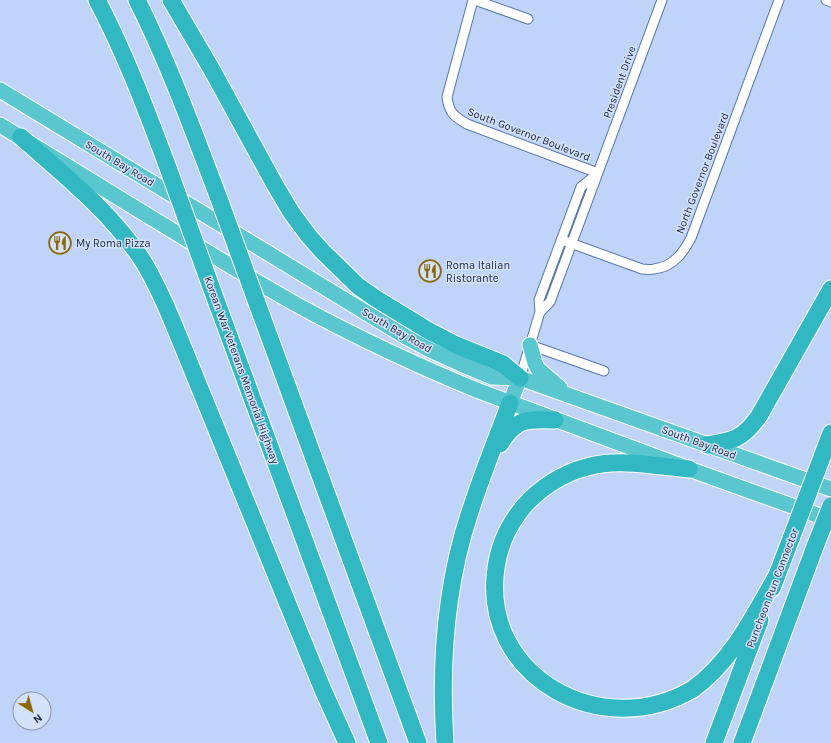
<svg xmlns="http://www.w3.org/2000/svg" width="831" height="743" font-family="Karla,sans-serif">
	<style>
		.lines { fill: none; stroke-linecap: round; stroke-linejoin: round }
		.minor-casing { stroke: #5976ae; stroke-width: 11 }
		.trunk-casing { stroke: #fff; stroke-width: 17 }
		.motorway-casing { stroke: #fff; stroke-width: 19 }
		.minor { stroke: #fff; stroke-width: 9 }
		.trunk { stroke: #5ac6cf; stroke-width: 15 }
		.motorway { stroke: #31b8c3; stroke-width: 17 }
		.motorway-bridge-casing { stroke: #fff; stroke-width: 19; stroke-linecap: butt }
		.motorway-bridge { stroke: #31b8c3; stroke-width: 17 }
		.labels { text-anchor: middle; stroke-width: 3; stroke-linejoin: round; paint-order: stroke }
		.street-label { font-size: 11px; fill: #18243b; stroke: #d3e1fa }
		.poi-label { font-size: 11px; fill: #18243b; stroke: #d3e1fa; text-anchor: start }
	</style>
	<rect width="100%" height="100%" fill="#c0d4f9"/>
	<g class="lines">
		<g class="minor-casing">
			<path id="minor" d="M473,0L447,97C449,112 453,116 467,124L598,173
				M475,0L528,19
				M826,0L831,2
				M562,240L642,269C646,269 650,270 654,269C673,267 683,253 691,238L779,0
				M540,312L550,302L662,0
				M530,345L604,371
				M520,378L540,312L539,300L581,187L597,174"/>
		</g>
		<g class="trunk-casing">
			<path id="trunk" d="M0,90L406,337L430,350L461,364L492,377L520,378L831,489
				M0,125C47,154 95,183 142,212C194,244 247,277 301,307C358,338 418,366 479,391L689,469L831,520
				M530,345L535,363L538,369L560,388
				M510,403L520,378"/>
		</g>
		<g class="motorway-casing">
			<path id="motorway" d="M97,0C125,53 146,109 167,165
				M137,0C169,64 193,130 218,196
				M171,0L212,70L275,185L291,212L308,235L323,252L358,286L375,298L429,331L456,345L503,364L520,378
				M21,137C65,176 110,211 143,261C155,281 165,303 174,325L296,624L323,690L347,743
				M210,284L379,743
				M261,314L418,743
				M500,444C516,418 527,419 555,420
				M707,445C733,441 743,439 759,416L831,289
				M822,457L831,433
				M689,469C656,466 619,458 587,467C563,473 540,488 524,506C509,524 499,545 496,568C480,677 602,743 693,689C731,662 753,617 776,577
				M772,588L792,536
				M445,743C440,666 445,588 469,515C481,477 496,440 510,403
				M714,743L760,620
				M742,743L816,544"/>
		</g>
		<use href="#minor" class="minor"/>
		<use href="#trunk" class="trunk"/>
		<use href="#motorway" class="motorway"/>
		<g class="motorway-bridge-casing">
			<path id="motorway-bridge" d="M167,165L210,284
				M218,196L261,314
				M792,536L822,457
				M816,544L831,506"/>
		</g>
		<use href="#motorway-bridge" class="motorway-bridge"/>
	</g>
	<defs>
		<g id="restaurant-ring" transform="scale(1.15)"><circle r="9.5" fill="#d3e1fa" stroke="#8d680b" stroke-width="1.5"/><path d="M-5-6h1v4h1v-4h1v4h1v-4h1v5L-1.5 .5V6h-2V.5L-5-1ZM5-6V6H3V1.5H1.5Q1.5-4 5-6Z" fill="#8d680b"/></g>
	</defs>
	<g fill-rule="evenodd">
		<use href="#restaurant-ring" x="60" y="243"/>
		<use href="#restaurant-ring" x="430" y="271"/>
	</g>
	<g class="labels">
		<g class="street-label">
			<text transform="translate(619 82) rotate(-70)" y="4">President Drive</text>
			<text transform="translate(529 134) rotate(21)" y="4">South Governor Boulevard</text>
			<text transform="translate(120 163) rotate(31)" y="4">South Bay Road</text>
			<text transform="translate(702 173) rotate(-69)" y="4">North Governor Boulevard</text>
			<text transform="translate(397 330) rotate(30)" y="4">South Bay Road</text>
			<text transform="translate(242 370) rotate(70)" y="4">Korean War Veterans Memorial Highway</text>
			<text transform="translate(699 442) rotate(20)" y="4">South Bay Road</text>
			<text transform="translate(772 588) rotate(-69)" y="4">Puncheon Run Connector</text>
		</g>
		<g class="poi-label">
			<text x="76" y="247">My Roma Pizza</text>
			<text x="446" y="269">Roma Italian<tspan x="446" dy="13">Ristorante</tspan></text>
		</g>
	</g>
	<g transform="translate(32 711) rotate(143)"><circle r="19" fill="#d3e1fa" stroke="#8895ae"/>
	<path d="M0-3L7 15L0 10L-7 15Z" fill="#8d680b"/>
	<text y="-6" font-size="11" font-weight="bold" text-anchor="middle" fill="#18243b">N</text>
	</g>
</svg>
